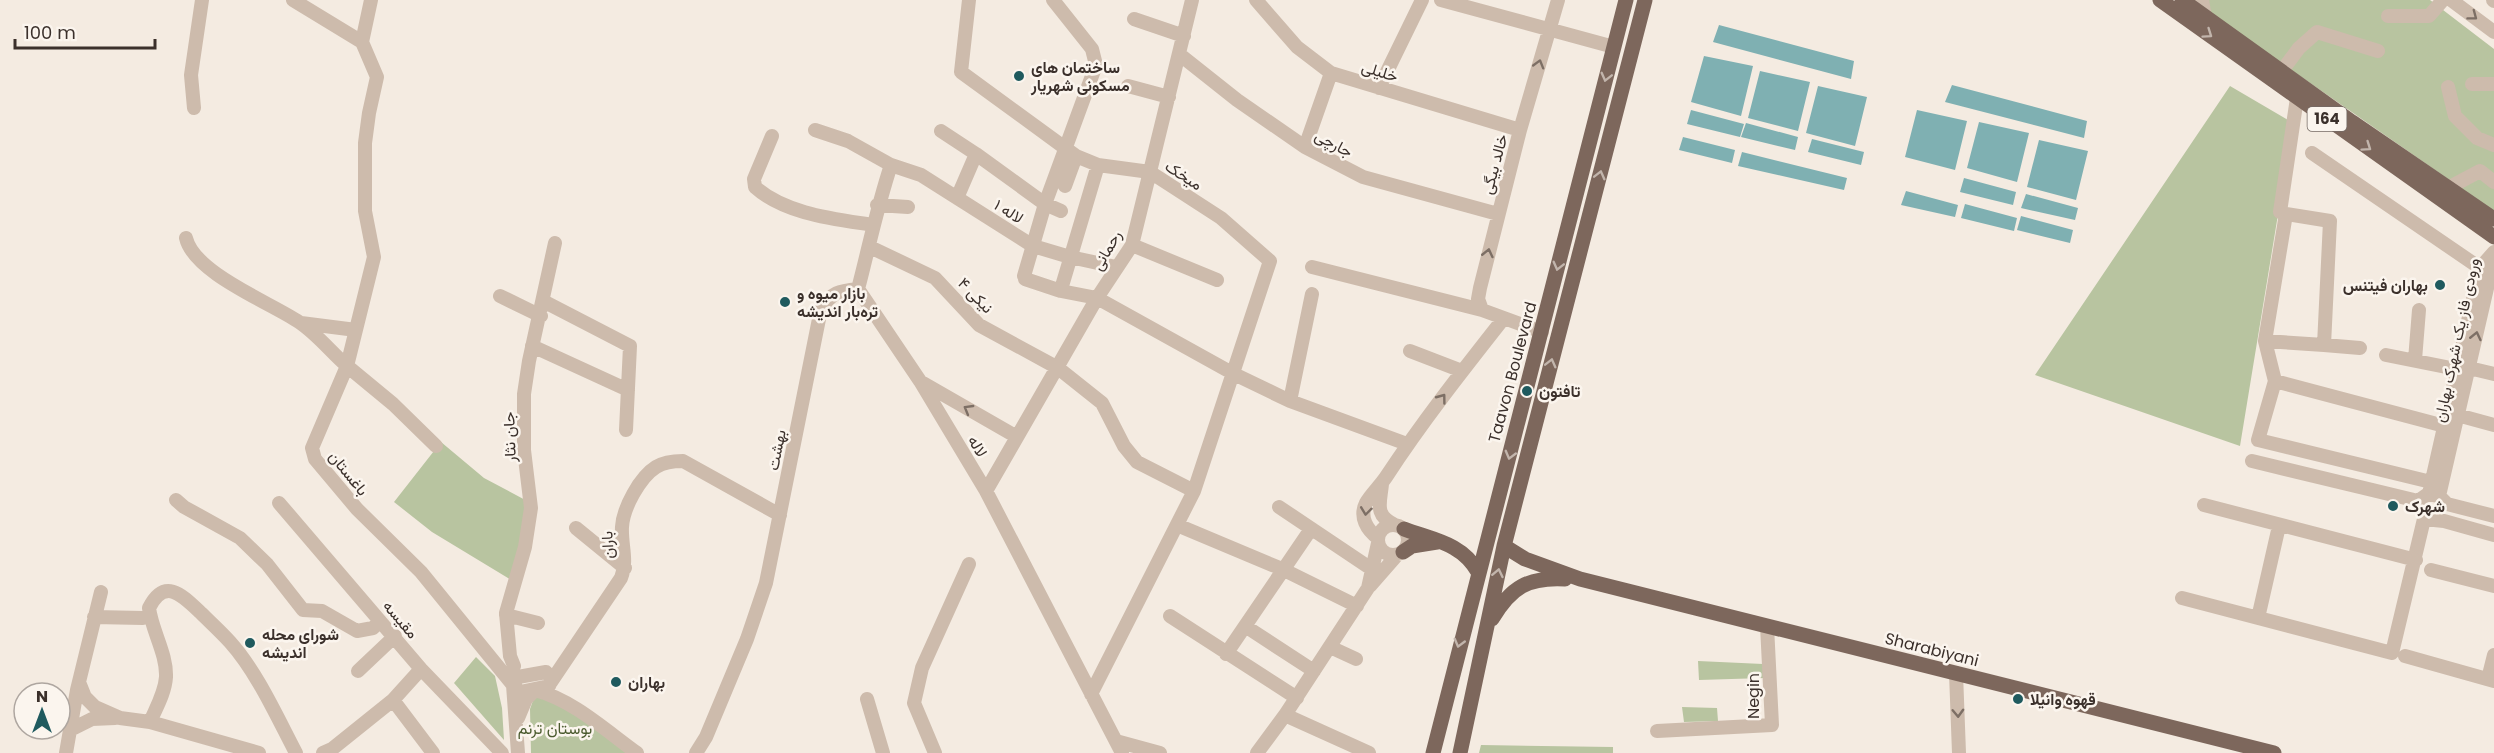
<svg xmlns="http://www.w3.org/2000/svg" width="2494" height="753" font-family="Poppins,Vazirmatn,sans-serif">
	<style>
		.green { fill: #b8c4a0 }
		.water { fill: #7fb0b2 }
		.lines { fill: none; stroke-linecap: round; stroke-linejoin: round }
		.minor { stroke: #cdbbac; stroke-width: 14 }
		.major { stroke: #7d675c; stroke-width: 15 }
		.oneway { stroke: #7d6f65 }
		.oneway2 { stroke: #c2b5ac }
		.poi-dot { fill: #1f5a5e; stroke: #fbf5ee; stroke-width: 2 }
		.labels { text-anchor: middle; stroke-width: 5; stroke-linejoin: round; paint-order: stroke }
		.shield { fill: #fbf5ee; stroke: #756b66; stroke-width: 1.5 }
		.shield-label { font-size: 15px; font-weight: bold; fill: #3b302b }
		.poi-label { font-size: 16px; font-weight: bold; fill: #3b302b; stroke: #fbf5ee; text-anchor: start }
		.street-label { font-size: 16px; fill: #3b302b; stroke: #fbf5ee }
		.park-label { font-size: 16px; fill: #4a5a2e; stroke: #fbf5ee }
	</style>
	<rect width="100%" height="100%" fill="#f4ebe1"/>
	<path class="green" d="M2191,0H2430L2494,49V211Z
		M2230,86L2293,123L2240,446L2035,375Z
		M441,442L484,478L529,502L513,581L432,532L394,502Z
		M476,657L495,676L502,708L504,740L454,683Z
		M1698,661L1763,664L1764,678L1699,680Z
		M536,692L560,701L629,753H531L530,709Z
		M1682,707L1717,708L1718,721L1684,722Z
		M1481,745L1613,747V753H1479Z"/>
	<path class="water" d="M1719,25L1854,61L1851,79L1713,42Z
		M1704,56L1753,66L1741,116L1691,102Z
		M1760,71L1810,82L1798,131L1748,118Z
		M1952,85L2087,121L2084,138L1945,102Z
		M1818,86L1867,97L1855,146L1806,133Z
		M1691,110L1744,124L1740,137L1687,124Z
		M1917,110L1967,121L1955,170L1905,157Z
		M1979,122L2029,133L2017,182L1967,168Z
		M1746,123L1798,137L1795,150L1741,137Z
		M1683,137L1735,150L1732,163L1679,150Z
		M1812,139L1864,152L1861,165L1808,152Z
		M2039,140L2088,151L2076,200L2027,187Z
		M1742,152L1847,178L1844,190L1738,166Z
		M1964,178L2016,192L2013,205L1960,192Z
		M1906,191L1958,205L1955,217L1901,205Z
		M2026,194L2078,208L2075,220L2021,208Z
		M1965,204L2017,218L2014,231L1961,218Z
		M2021,216L2073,230L2070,243L2017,230Z"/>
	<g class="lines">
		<path class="minor" d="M293,0L362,42
			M969,0L961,72L1076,156L1098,165L1150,172L1221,218L1270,261L1194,491L1091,694
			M1256,0L1297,47L1331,73L1520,130
			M1441,0L1614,47
			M2202,0L2205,17
			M2451,0L2494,32
			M2493,0L2494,1
			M2388,16H2429L2443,0
			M1134,19L1184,36
			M362,42L371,0
			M1179,54L1237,100L1305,147L1363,177L1498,214
			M2281,72L2299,48L2317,32L2378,51
			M2472,84H2494
			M1128,86L1169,97
			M2448,87L2455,116L2477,138L2494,145
			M1379,88L1422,0
			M194,108L191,75L202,0
			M815,130L848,141L891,165L921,175L1033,246L1070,257L1116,267
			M941,131L976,154L1045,204L1061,211
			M772,136L754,179L755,187C785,214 835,219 873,225
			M1305,147L1331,73
			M2312,153L2480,268
			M891,165C877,207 869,247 858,289L920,381L986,491L1122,753
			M1065,186L1076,156
			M2448,188L2480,171L2494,182
			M957,198L976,154
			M877,205L908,207
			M2280,212L2297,98
			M2286,214L2330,221L2324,345L2265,341Z
			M186,238C194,273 271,303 299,322C317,334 331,352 347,366L374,257L365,211V143L369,113L377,77L362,42
			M1132,245L1217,280
			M870,247L935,278L979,325L1058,368L1102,403L1124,446L1137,462L1194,491
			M1312,267L1482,310L1542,332
			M1024,276L1045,204L1096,65L1092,49L1053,0
			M1025,279L1061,291L1097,298L1234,374L1290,401L1407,444
			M1062,286L1098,165
			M500,296L541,316
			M543,301L630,346L626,430
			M1482,310L1478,299L1480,288L1520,130L1558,0
			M301,323L356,330
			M2265,341L2275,381L2258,440L2431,482
			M2324,345L2360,348
			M532,346L628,390
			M1410,351L1462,371
			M2386,355L2456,369
			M2415,360L2419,310
			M2469,368L2494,374
			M2275,381L2452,428
			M923,383L1017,437
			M1290,401L1312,294
			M2450,413L2494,425
			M436,446L393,404L347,366L312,448L315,459L357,509L421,572L513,685L518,753
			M2252,461L2418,501L2428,494L2439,496L2447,504L2494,516
			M1382,484C1380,504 1374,515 1395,525
			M2430,489L2480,268L2494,252
			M986,491L1097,298L1132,245L1192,0
			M2439,496L2491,271L2493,255
			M176,500L184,507L240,538L267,564L303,610L322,611L357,631L373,628L380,621
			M279,503L421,669L502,753
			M2204,505L2416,560
			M1279,507L1373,570
			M1378 540a15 15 0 1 1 30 0a15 15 0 1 1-30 0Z
			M1177,525L1282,569L1357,606
			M576,528L625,568
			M1378,538C1367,530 1359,517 1366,503C1371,494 1380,486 1386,477C1422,422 1463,370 1504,318
			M2431,570L2494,586
			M1370,586L1398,554
			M2182,598L2392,653L2424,519L2444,521L2494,535
			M506,615L538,623
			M1170,616L1297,698
			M94,617L143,618
			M2258,618L2279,526
			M1245,626L1314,671
			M1330,647L1356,659
			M1226,654L1311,529
			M2405,656L2494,681
			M514,666L510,656L506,613L525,547L531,508L524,450V394L529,361L555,243
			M358,671L395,636
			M546,672L552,679L549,686L520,692L513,685L518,677Z
			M1956,673L1959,753
			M2488,679L2494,655
			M79,682L85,697L95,707L120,718L150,722L259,753
			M551,682L621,578C628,560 621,545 622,527C623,508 640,477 656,467C664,462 673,461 683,461L780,515
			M867,699L883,753
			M393,700L433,753
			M1285,715L1369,753
			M518,718L526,699L535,690C573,700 605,730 637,753
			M150,722C156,708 165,693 166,677C167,654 152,631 149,608C165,576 183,596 201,613C211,623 221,632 230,642C257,672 277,717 296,753
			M70,730L92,719L115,718
			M1657,731L1772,725L1767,626
			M1116,741L1160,753
			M66,753L77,690L101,592
			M323,753L332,749L393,700L421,669
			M696,753L706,737L747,639L766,583L821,309C832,292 839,291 858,289
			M935,753L914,703L922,668L969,564
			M1257,753L1285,715L1368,588L1378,543"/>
		<path class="major" d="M2160,0L2494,237
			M2182,0L2352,122L2494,219
			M1404,529C1433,540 1462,543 1478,572
			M1504,546L1525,559L1580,579L2274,753
			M1403,552L1412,546L1437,542
			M1492,619C1511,587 1528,577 1565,579
			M1433,753L1626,0
			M1460,753L1504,546L1645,0"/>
	</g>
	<defs><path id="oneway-chevron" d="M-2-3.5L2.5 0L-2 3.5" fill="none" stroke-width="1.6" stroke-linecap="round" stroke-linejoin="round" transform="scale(1.5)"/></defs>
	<g class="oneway">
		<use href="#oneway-chevron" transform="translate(2473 16) rotate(37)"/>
		<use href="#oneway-chevron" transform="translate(1539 64) rotate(-74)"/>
		<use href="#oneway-chevron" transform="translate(1488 253) rotate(-77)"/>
		<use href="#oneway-chevron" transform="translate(2476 336) rotate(-77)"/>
		<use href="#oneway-chevron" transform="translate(1442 398) rotate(-53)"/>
		<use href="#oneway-chevron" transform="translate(968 409) rotate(-150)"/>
		<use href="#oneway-chevron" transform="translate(1366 511) rotate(97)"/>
		<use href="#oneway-chevron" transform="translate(1958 713) rotate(88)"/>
	</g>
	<g class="oneway2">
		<use href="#oneway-chevron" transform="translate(2208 34) rotate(35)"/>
		<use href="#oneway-chevron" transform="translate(1606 77) rotate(104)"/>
		<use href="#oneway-chevron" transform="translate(2367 147) rotate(35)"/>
		<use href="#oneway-chevron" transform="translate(1600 175) rotate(-76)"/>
		<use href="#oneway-chevron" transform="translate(1558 266) rotate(104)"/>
		<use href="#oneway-chevron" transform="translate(1551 363) rotate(-76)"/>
		<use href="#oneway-chevron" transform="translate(1510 455) rotate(105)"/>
		<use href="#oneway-chevron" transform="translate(1498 573) rotate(-78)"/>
		<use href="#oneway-chevron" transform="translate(1459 643) rotate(105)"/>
	</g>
	<g class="poi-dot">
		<circle cx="1019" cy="76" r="6"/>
		<circle cx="2440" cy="285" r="6"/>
		<circle cx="785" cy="302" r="6"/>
		<circle cx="1527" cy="391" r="6"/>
		<circle cx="2393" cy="506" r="6"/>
		<circle cx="250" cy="643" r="6"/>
		<circle cx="616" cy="682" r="6"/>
		<circle cx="2018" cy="699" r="6"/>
	</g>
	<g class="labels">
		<rect class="shield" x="2307.5" y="107" width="39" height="24" rx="4.5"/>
		<g class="shield-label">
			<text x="2327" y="124">164</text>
		</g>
		<g class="poi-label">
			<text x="1031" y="73">ساختمان های<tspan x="1031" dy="18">مسکونی شهریار</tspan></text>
			<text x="2428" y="291" text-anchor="end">بهاران فیتنس</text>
			<text x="797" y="299">بازار میوه و<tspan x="797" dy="18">تره‌بار اندیشه</tspan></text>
			<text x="1539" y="397">تافتون</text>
			<text x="2405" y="512">شهرک</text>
			<text x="262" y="640">شورای محله<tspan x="262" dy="18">اندیشه</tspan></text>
			<text x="628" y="688">بهاران</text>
			<text x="2030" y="705">قهوه وانیلا</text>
		</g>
		<g class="street-label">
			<text transform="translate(1380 71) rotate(17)" y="6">خلیلی</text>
			<text transform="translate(1334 143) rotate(28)" y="6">جارچی</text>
			<text transform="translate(1494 164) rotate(-75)" y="6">خالد بیگی</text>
			<text transform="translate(1184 175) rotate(33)" y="6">میخک</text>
			<text transform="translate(1009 211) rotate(32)" y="6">لاله ۱</text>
			<text transform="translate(1106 250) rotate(-60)" y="6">رحمانی</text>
			<text transform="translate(976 295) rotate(46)" y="6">نیکی ۴</text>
			<text transform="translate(2456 340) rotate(-78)" y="6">ورودی فاز یک شهرک بهاران</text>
			<text transform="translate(1512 372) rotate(-75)" y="6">Taavon Boulevard</text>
			<text transform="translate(509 437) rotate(-92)" y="6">جان نثار</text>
			<text transform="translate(978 446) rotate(59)" y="6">لاله</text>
			<text transform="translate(776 450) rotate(-79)" y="6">بهشت</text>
			<text transform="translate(349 473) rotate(51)" y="6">باغستان</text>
			<text transform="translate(607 545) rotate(-93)" y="6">باران</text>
			<text transform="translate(401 619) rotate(49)" y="6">مقیسه</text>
			<text transform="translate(1932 649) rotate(14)" y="6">Sharabiyani</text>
			<text transform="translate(1753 696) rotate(-90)" y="6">Negin</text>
		</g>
		<g class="park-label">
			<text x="555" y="734">بوستان ترنم</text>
		</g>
	</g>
	<g transform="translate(42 711)"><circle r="28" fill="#fbf5ee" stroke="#aea6a0" stroke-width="1.5"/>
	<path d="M0-4.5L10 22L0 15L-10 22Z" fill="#1f5a5e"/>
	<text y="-9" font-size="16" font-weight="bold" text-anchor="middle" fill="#3b302b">N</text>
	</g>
	<path d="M15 39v9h140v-9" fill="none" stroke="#3b302b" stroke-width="3"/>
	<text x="24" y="39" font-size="18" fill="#3b302b" stroke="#fbf5ee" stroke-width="4.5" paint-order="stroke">100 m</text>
</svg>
